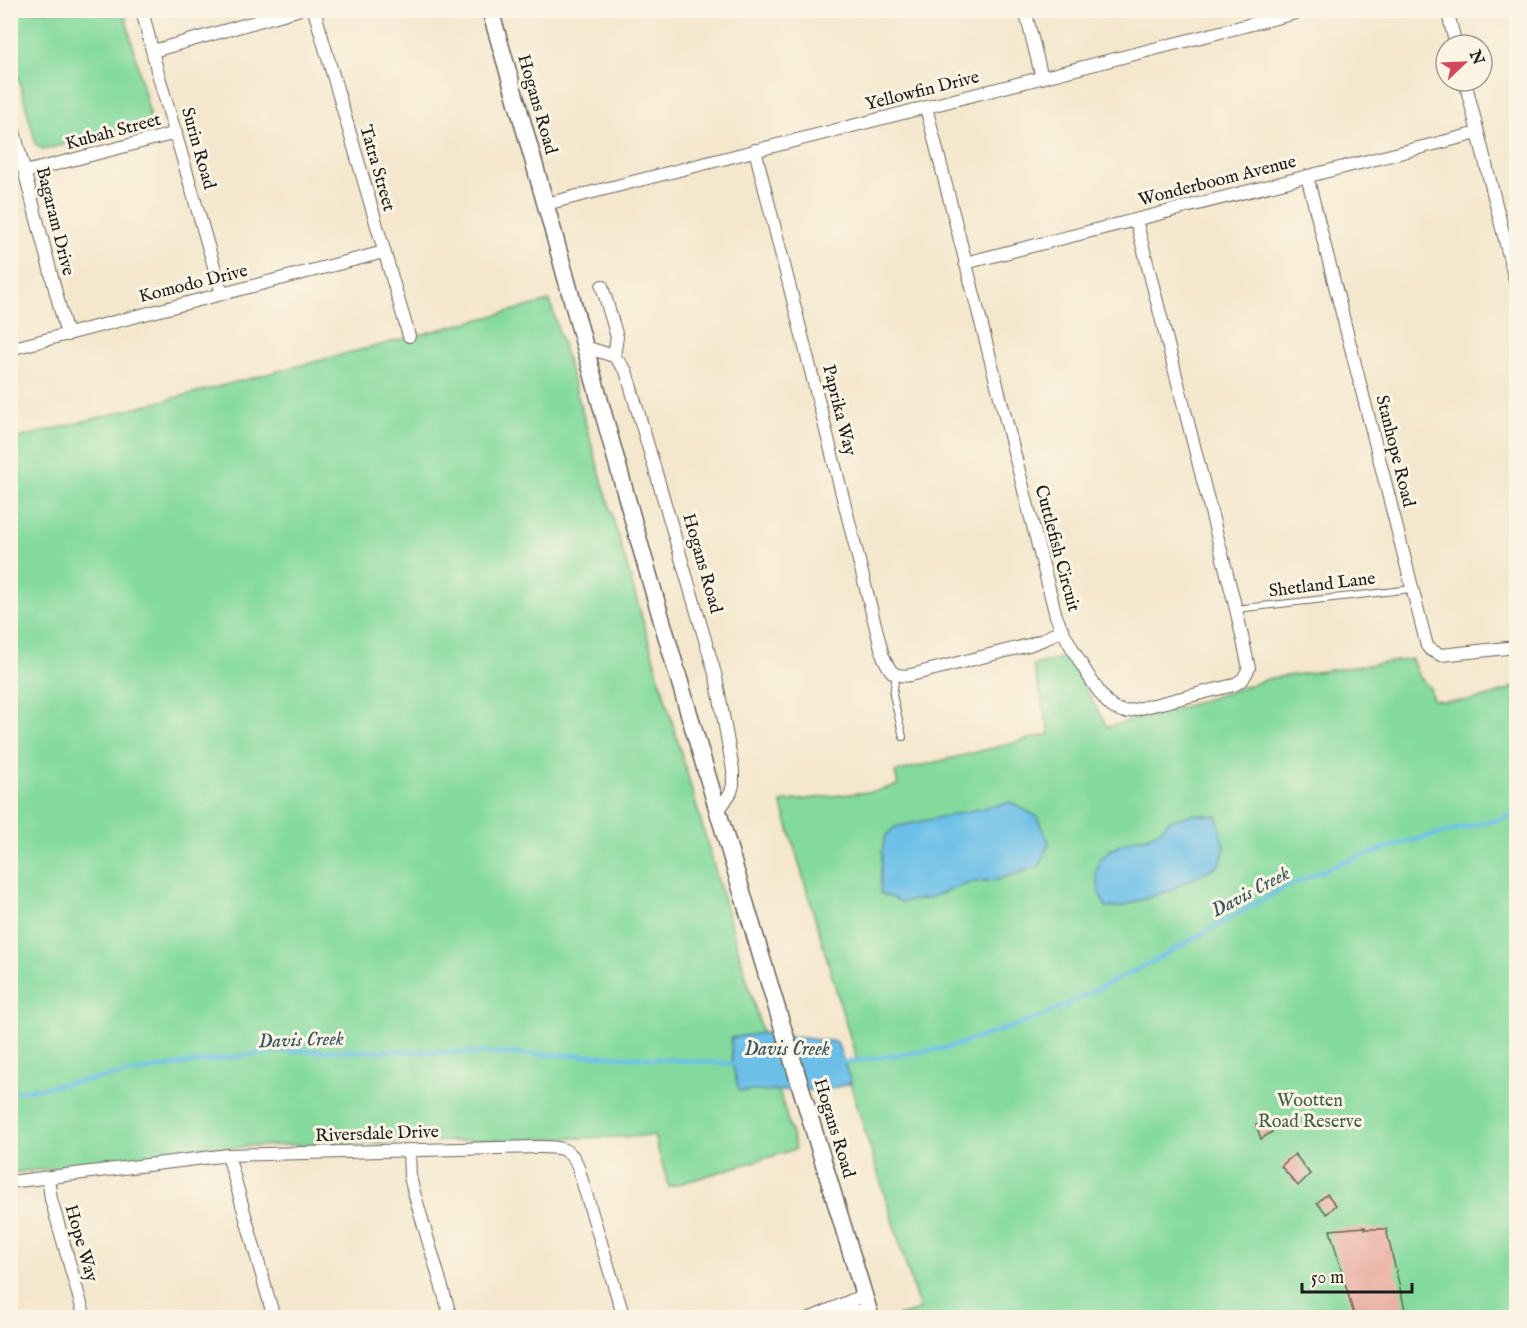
<svg xmlns="http://www.w3.org/2000/svg" width="1527" height="1328" font-family="'IM FELL English',serif">
	<style>
		.green { fill: #84da9d; stroke: #507b5c; stroke-width: 1.5 }
		.water { fill: #6cc0e8; stroke: #446e82; stroke-width: 1.5 }
		.lines { fill: none; stroke-linecap: round; stroke-linejoin: round }
		.stream { stroke: #6cc0e8; stroke-width: 4.5 }
		.building { fill: #e9aea2 }
		.lane-casing { stroke: #68635a; stroke-width: 8 }
		.street-casing { stroke: #68635a; stroke-width: 14 }
		.secondary-casing { stroke: #68635a; stroke-width: 19 }
		.lane { stroke: #fff; stroke-width: 6 }
		.street { stroke: #fff; stroke-width: 12 }
		.secondary { stroke: #fff; stroke-width: 16 }
		.labels { text-anchor: middle; stroke-width: 6; stroke-linejoin: round; paint-order: stroke }
		.street-label { font-size: 18px; fill: #1c1c1c; stroke: #fcf5e5 }
		.park-label { font-size: 18px; fill: #405e49; stroke: #fcf5e5 }
		.water-label { font-size: 20px; font-style: italic; fill: #385563; stroke: #fcf5e5 }
	</style>
	<rect width="100%" height="100%" fill="#fcf5e5"/>
	<filter id="ink" filterUnits="userSpaceOnUse"><feTurbulence type="fractalNoise" baseFrequency=".0167" numOctaves="2"/><feDisplacementMap in="SourceGraphic" scale="12" xChannelSelector="R" yChannelSelector="G"/><feConvolveMatrix kernelMatrix="1 2 1 2 8 2 1 2 1" color-interpolation-filters="sRGB"/></filter>
	<filter id="wash" filterUnits="userSpaceOnUse"><feTurbulence type="fractalNoise" baseFrequency=".008" numOctaves="4" result="noise"/><feDisplacementMap in="SourceGraphic" scale="24" xChannelSelector="R" yChannelSelector="G"/><feGaussianBlur stdDeviation="1.35" result="paint"/><feColorMatrix in="noise" values="0 0 0 0 0 0 0 0 0 0 0 0 0 0 0 0 0 1.4 0 .05"/><feComposite in="paint" operator="in"/></filter>
	<g filter="url(#wash)">
		<rect width="100%" height="100%" fill="#f4e7cd"/>
		<path class="green" d="M10,11H124L150,115L146,123L44,150L36,145L11,49Z
			M550,301L796,1149L669,1187L654,1136L249,1146L11,1173V440Z
			M1068,656L1107,727L1171,711L1271,678L1412,659L1417,674L1430,688L1433,700C1464,704 1488,699 1516,686V1317H897V1316L920,1310L844,1063L857,1061L781,802L876,791L898,785L895,772L1050,734L1033,665Z"/>
		<path class="water" d="M1011,802L1038,817L1049,843L1040,866L997,880L972,882L929,898L902,902L880,893L882,853L885,837L895,827Z
			M1194,814L1217,816L1225,850L1219,865L1169,891L1120,907H1106L1099,893L1096,874L1099,860L1110,850L1136,838H1145L1161,830L1168,821Z
			M762,1033L837,1042L851,1083L827,1090L739,1091L732,1063L731,1038Z"/>
		<g class="lines">
			<path class="stream" d="M840,1063L947,1048L1039,1018L1154,961L1278,891L1338,864L1406,842L1516,815
				M10,1093L177,1065L277,1051H390L612,1056L736,1064"/>
		</g>
		<g id="blocks">
			<path class="building" d="M1266,1121L1272,1132L1261,1139L1256,1125Z
				M1295,1154L1310,1174L1298,1186L1281,1166Z
				M1327,1194L1336,1205L1327,1214L1317,1203Z
				M1365,1227V1229H1386L1405,1309L1354,1315L1330,1230Z"/>
		</g>
	</g>
	<g filter="url(#ink)">
		<use href="#blocks" fill-opacity="0" stroke="#68635a" stroke-width="1.5"/>
		<g class="lines">
			<g class="lane-casing">
				<path id="lane" d="M1236,609L1412,589
					M896,675L893,695L903,737"/>
			</g>
			<g class="street-casing">
				<path id="street" d="M142,10L157,70L222,294
					M314,10L409,336
					M1025,10L1042,78
					M1447,10L1456,45
					M153,51L297,10
					M1465,81L1516,284
					M926,107L1056,616C1064,636 1097,694 1112,707C1116,710 1120,710 1125,712L1234,685L1243,679L1249,668L1236,609L1136,220
					M10,116L67,335
					M755,150L883,656C890,671 892,678 911,675L1029,645L1045,639L1062,629
					M25,172L176,133
					M1307,176L1427,646L1431,650L1441,655L1516,647
					M546,204L1307,10
					M965,263L1478,133
					M602,286L617,337L614,356
					M585,347L614,356L626,371L716,677L733,770V785L731,792L717,813
					M10,349L384,252
					M409,1150L410,1177L413,1189L451,1318
					M228,1155L274,1318
					M48,1178L51,1199L85,1318
					M10,1182L228,1155L537,1147C554,1147 570,1146 577,1164L624,1318
					M829,1314L869,1310
					M811,1318L864,1295"/>
			</g>
			<g class="secondary-casing">
				<path id="secondary" d="M490,10C547,201 596,393 651,583C722,829 796,1073 871,1318"/>
			</g>
			<use href="#lane" class="lane"/>
			<use href="#street" class="street"/>
			<use href="#secondary" class="secondary"/>
		</g>
	</g>
	<g class="labels">
		<g class="street-label">
			<text transform="translate(922 90) rotate(-14)" y="6">Yellowfin Drive</text>
			<text transform="translate(538 104) rotate(74)" y="6">Hogans Road</text>
			<text transform="translate(113 131) rotate(-15)" y="6">Kubah Street</text>
			<text transform="translate(199 148) rotate(74)" y="6">Surin Road</text>
			<text transform="translate(378 168) rotate(74)" y="6">Tatra Street</text>
			<text transform="translate(1217 180) rotate(-14)" y="6">Wonderboom Avenue</text>
			<text transform="translate(56 221) rotate(76)" y="6">Bagaram Drive</text>
			<text transform="translate(193 283) rotate(-14)" y="6">Komodo Drive</text>
			<text transform="translate(840 410) rotate(76)" y="6">Paprika Way</text>
			<text transform="translate(1396 451) rotate(76)" y="6">Stanhope Road</text>
			<text transform="translate(1058 548) rotate(75)" y="6">Cuttlefish Circuit</text>
			<text transform="translate(703 563) rotate(74)" y="6">Hogans Road</text>
			<text transform="translate(1322 584) rotate(-7)" y="6">Shetland Lane</text>
			<text transform="translate(835 1128) rotate(73)" y="6">Hogans Road</text>
			<text transform="translate(377 1133) rotate(-2)" y="6">Riversdale Drive</text>
			<text transform="translate(82 1243) rotate(74)" y="6">Hope Way</text>
		</g>
		<g class="park-label">
			<text x="1310" y="1106">Wootten<tspan x="1310" dy="21">Road Reserve</tspan></text>
		</g>
		<g class="water-label">
			<text transform="translate(1250 891) rotate(-28)" y="7">Davis Creek</text>
			<text transform="translate(301 1039) rotate(-2)" y="7">Davis Creek</text>
			<text x="787" y="1055">Davis Creek</text>
		</g>
	</g>
	<rect width="1527" height="1328" fill="none" stroke="#fcf5e5" stroke-width="36"/>
	<g transform="translate(1464 63) rotate(67)"><circle r="28" fill="#fcf5e5" stroke="#a29e95" stroke-width="1.5"/>
	<path d="M0-4.5L10 22L0 15L-10 22Z" fill="#d1495b"/>
	<text y="-9" font-size="16" font-weight="bold" text-anchor="middle" fill="#1c1c1c">N</text>
	</g>
	<path d="M1302 1283v9h110v-9" fill="none" stroke="#1c1c1c" stroke-width="3"/>
	<text x="1311" y="1283" font-size="18" fill="#1c1c1c" stroke="#fcf5e5" stroke-width="4.5" paint-order="stroke">50 m</text>
</svg>
